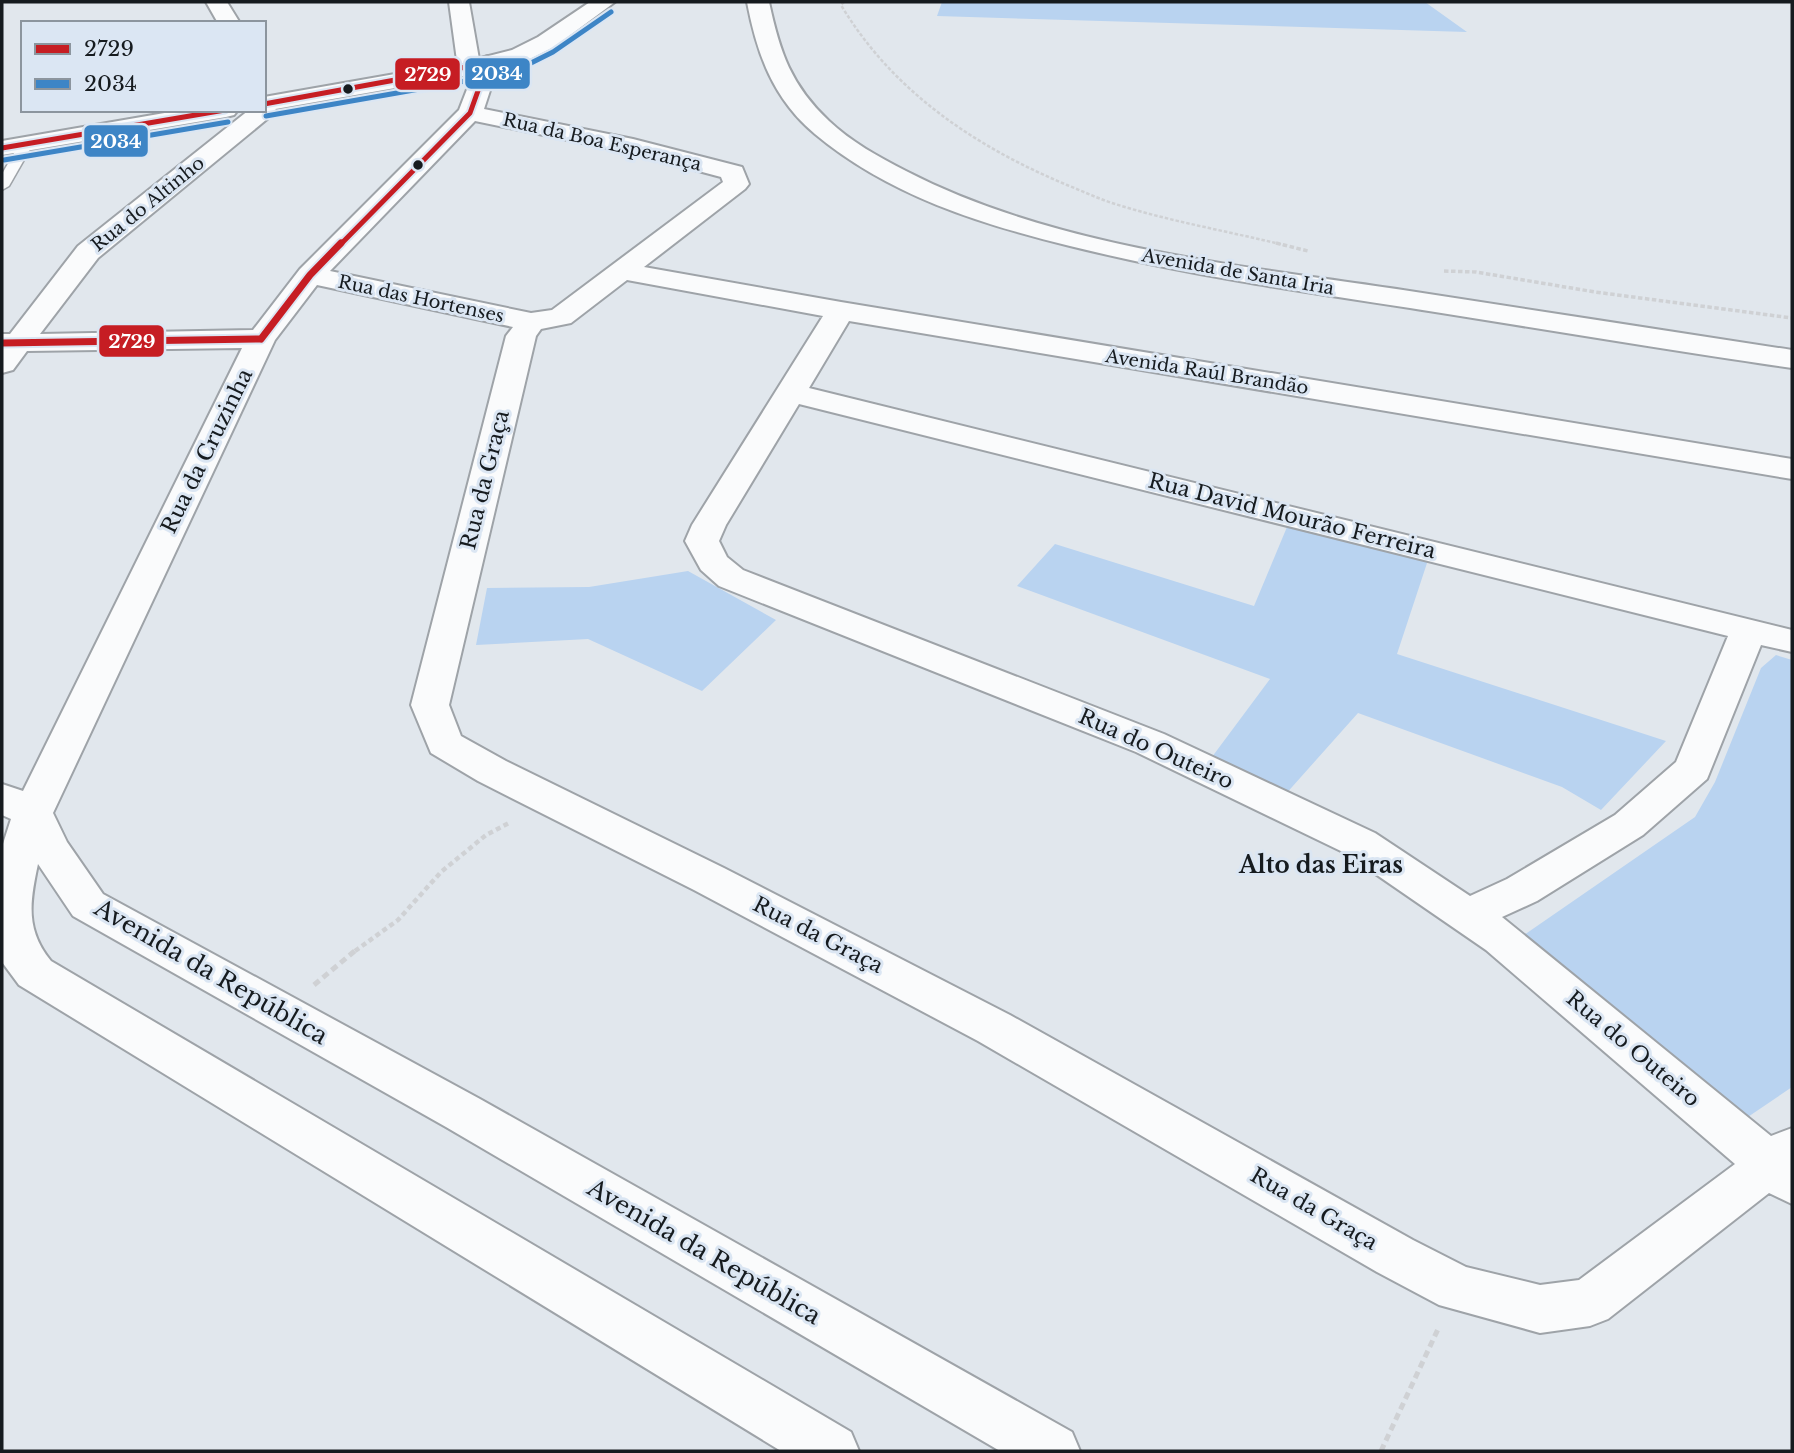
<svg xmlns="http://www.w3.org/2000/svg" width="1794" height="1453" font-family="'Libre Baskerville',serif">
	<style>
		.green { fill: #b9d3f0 }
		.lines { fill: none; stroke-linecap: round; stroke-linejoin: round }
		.service-casing { stroke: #9ea3a8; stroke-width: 3 }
		.minor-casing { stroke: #9ea3a8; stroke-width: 4 }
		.tertiary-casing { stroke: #9ea3a8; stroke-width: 4 }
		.primary-casing { stroke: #9ea3a8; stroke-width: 4 }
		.path-far3 { stroke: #cfd1d4; stroke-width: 2.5; stroke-dasharray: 3.5 2; stroke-linecap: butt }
		.path-far2 { stroke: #cfd1d4; stroke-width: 3.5; stroke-dasharray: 4.5 2.5; stroke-linecap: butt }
		.path-far1 { stroke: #cfd1d4; stroke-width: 4.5; stroke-dasharray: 5 3.5; stroke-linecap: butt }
		.path { stroke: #cfd1d4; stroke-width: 5; stroke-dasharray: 7 4.5; stroke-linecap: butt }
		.service { fill: #fafbfc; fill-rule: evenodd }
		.minor { fill: #fafbfc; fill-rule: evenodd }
		.tertiary { fill: #fafbfc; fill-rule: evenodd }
		.primary { fill: #fafbfc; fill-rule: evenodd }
		.bus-1-far1-casing { stroke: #dbe6f3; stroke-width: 9 }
		.bus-1-casing { stroke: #dbe6f3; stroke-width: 11 }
		.bus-2-casing { stroke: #dbe6f3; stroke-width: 9 }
		.bus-1-far1 { stroke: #c61d23; stroke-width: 5 }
		.bus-1 { stroke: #c61d23; stroke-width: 7 }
		.bus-2 { stroke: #3d85c6; stroke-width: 5 }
		.bus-dot { fill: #161b1f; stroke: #dbe6f3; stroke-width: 2.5 }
		.labels { text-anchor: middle; stroke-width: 6; stroke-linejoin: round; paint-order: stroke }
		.far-street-label { font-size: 18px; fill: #161b1f; stroke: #dbe6f3 }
		.street-label { font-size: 21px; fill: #161b1f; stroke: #dbe6f3 }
		.neighbourhood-label { font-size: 23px; font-weight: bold; fill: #161b1f; stroke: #dbe6f3 }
		.near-street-label { font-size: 24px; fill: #161b1f; stroke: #dbe6f3 }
		.line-badge { stroke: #dbe6f3; stroke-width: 2.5 }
		.badge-label { font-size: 19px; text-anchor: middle; font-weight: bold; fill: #fff }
	</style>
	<rect width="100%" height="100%" fill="#e1e7ed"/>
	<path class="green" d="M942,2H1425L1467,32L937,16Z
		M1287,527L1428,560L1397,654L1666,741L1601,810L1562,787L1358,713L1284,796L1209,761L1270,679L1017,586L1055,544L1254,606Z
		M688,571L776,620L702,691L588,639L476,645L487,588L589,587Z
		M1776,655L1792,660V1087L1736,1125L1524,935L1695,817L1715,782L1761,668Z"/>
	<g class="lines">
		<g class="service-casing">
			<path id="service" d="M26,140L33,144L9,186L2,190V174L21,141Z"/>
		</g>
		<g class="minor-casing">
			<path id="minor" d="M206,2H227L240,23H218Z
				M449,2H469L479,59L488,56L496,58L499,63L484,109L633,139L742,167L749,184L745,189L644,267L841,302L1792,459V479L849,321L809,388L1792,630V652L1761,645L1707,779L1643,835L1537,901L1502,917L1771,1136L1792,1128V1204L1769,1193L1608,1319L1590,1326L1540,1333L1439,1305L1377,1272L978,1041L694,890L478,781L431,753L411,705L506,336L513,327L317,285L275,340L53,813L67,842L103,894L480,1099L1072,1432L1080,1451H1000L446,1127L73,916L38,864C30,901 25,930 51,961L851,1432L859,1451H781L19,985L2,962V847L11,819L2,815V784L23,791L242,348L27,351L13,370L2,373V334H10L78,246L249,110H264V103L272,105L276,110L272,115L98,258L40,334L253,330L300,269L459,110L473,74L461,73L458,68ZM475,121L631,153L721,177L723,182L552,310L531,313L330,271ZM627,280L823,316L692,525L685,541L701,570L719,586L1136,752L1345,853L1486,950L1735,1164L1579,1280L1540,1285L1466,1267L1413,1240L1010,1015L724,868L506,761L461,736L449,705L536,336L541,329L571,323ZM799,404L1728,636L1676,762L1615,815L1507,879L1470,896L1375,833L1164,734L743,570L727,557L719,541L726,525Z"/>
		</g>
		<g class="tertiary-casing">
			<path id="tertiary" d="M590,2H615L554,47L528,60L469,75L264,111L260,110H264V97L469,61L512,50L538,37Z
				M182,110H238L234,115L226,117L2,155V141Z"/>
		</g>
		<g class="primary-casing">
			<path id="primary" d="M747,2H769C780,53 791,85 829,121C851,142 879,157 906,171C1055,248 1238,265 1403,290C1533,310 1662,330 1792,350V368C1665,350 1537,328 1410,308C1296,291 1182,274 1070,246C980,224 888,195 815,134C773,99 757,54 747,2Z"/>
		</g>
		<path class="path-far3" d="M844,2L841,5C893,92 976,147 1067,185C1082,191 1097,198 1112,203C1168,221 1227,231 1284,245"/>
		<path class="path-far2" d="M1276,243L1308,251
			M1444,271L1476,272L1595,292L1792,318"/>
		<path class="path-far1" d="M355,951L398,920L441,872L486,835L511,822"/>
		<path class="path" d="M314,985L357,949
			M1381,1451L1439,1327"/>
		<use href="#service" class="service"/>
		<use href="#minor" class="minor"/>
		<use href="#tertiary" class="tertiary"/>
		<use href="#primary" class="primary"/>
		<g class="bus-1-far1-casing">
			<path id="bus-1-far1" d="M264,104L488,63
				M2,148L225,110
				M340,245L470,113L488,63"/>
		</g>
		<g class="bus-1-casing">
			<path id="bus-1" d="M261,339L310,275L341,243
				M2,343L261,339"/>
		</g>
		<g class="bus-2-casing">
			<path id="bus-2" d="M266,116L471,80L523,67L553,52L611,12
				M4,160L228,122"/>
		</g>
		<use href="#bus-1-far1" class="bus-1-far1"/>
		<use href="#bus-1" class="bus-1"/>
		<use href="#bus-2" class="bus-2"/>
	</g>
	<g class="bus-dot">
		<circle cx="348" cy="89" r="6"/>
		<circle cx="418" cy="165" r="6"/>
	</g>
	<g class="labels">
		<g class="far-street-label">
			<text transform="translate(602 142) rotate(13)" y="6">Rua da Boa Esperança</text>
			<text transform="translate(148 204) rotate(-39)" y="6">Rua do Altinho</text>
			<text transform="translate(1238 272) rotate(10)" y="6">Avenida de Santa Iria</text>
			<text transform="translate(421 299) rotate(12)" y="6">Rua das Hortenses</text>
			<text transform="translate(1207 372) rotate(9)" y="6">Avenida Raúl Brandão</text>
		</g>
		<g class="street-label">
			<text transform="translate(207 451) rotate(-64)" y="7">Rua da Cruzinha</text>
			<text transform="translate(485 480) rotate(-76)" y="7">Rua da Graça</text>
			<text transform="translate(1292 516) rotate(14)" y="7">Rua David Mourão Ferreira</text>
			<text transform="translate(1156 749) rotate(24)" y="7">Rua do Outeiro</text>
			<text transform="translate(818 935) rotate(27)" y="7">Rua da Graça</text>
			<text transform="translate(1633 1049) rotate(40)" y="7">Rua do Outeiro</text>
			<text transform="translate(1314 1209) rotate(30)" y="7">Rua da Graça</text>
		</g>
		<g class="neighbourhood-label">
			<text x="1321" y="873">Alto das Eiras</text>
		</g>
		<g class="near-street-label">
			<text transform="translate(211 972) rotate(30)" y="8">Avenida da República</text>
			<text transform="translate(704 1252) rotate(30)" y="8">Avenida da República</text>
		</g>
	</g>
	<g class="line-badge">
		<rect x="464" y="57" width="67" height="33" rx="7" fill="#3d85c6"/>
		<rect x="394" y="57" width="67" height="34" rx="7" fill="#c61d23"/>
		<rect x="83" y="124" width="66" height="34" rx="7" fill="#3d85c6"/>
		<rect x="98" y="324" width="67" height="34" rx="7" fill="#c61d23"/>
	</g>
	<g class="badge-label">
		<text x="497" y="80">2034</text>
		<text x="428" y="81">2729</text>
		<text x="116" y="148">2034</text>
		<text x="132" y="348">2729</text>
	</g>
	<rect width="1794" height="1453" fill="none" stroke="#161b1f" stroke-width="7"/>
	<rect x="21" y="21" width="245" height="91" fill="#dbe6f3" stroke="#8c959e" stroke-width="2"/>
	<rect x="35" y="44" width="35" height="10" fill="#c61d23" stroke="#8c959e" stroke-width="2"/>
	<text x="84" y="56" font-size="21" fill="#161b1f">2729</text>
	<rect x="35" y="79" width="35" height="10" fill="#3d85c6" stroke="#8c959e" stroke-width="2"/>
	<text x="84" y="91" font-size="21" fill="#161b1f">2034</text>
</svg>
